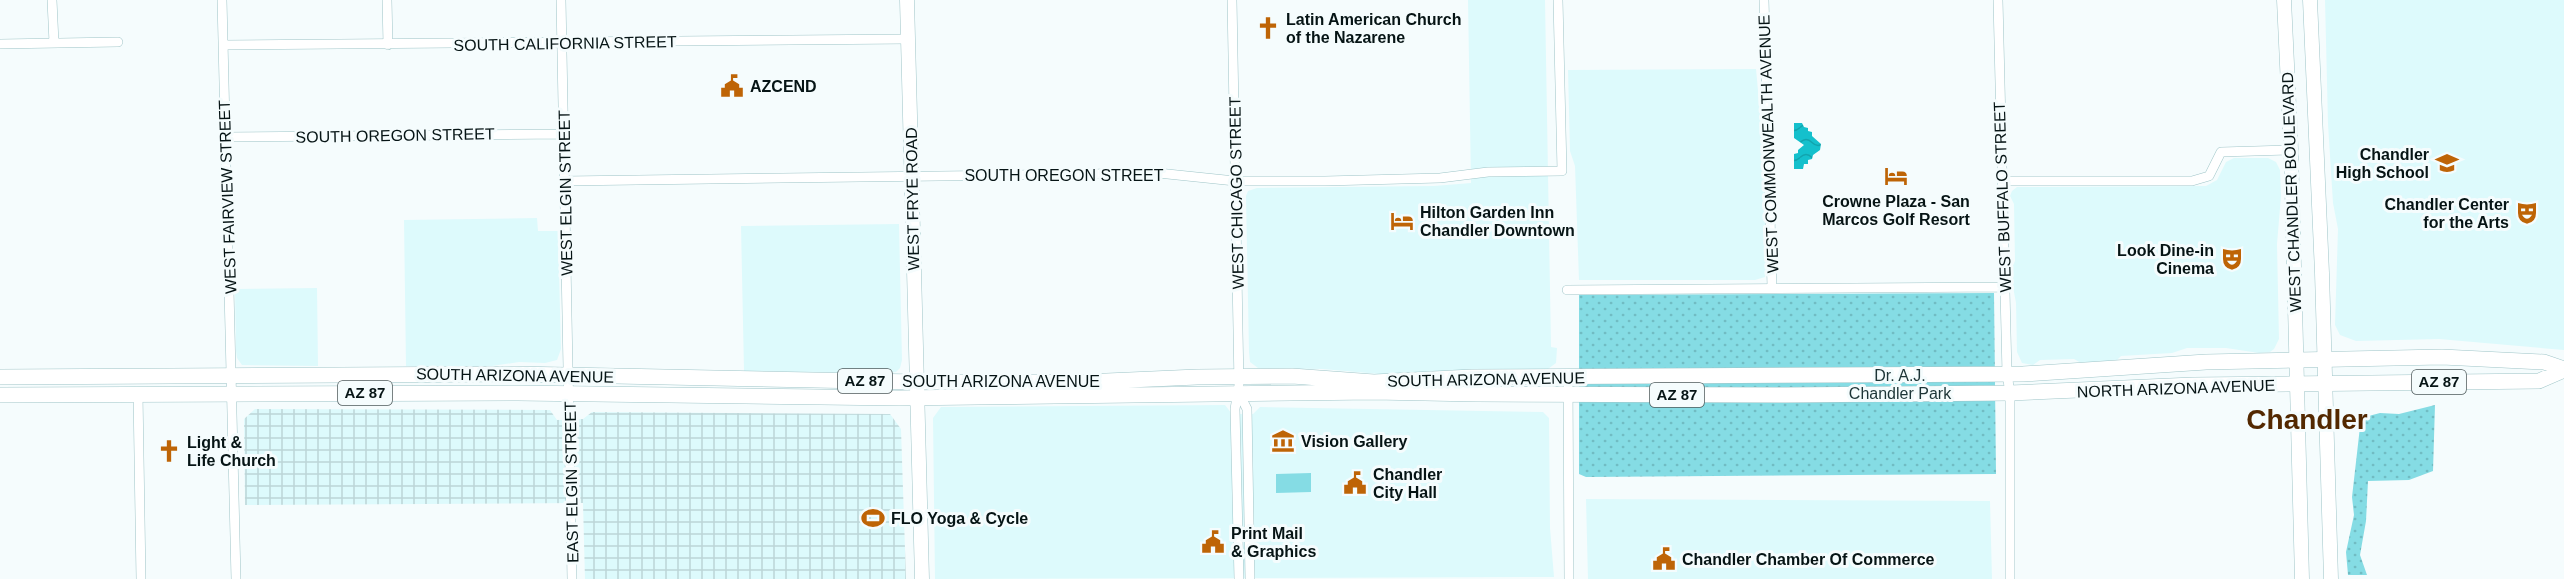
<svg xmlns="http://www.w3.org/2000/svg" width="2564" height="579" font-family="Helvetica,sans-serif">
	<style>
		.built { fill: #ddfafc }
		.industrial { fill: url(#industrial-grid) }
		.grass { fill: #85dce4 }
		.park { fill: url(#park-dots) }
		.water { fill: url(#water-waves) }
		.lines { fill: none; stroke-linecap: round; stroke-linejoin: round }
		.street-casing { stroke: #9fc5c8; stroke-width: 10 }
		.secondary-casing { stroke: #9fc5c8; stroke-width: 15 }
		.primary-casing { stroke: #9fc5c8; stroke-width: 16 }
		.street { stroke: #fff; stroke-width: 9 }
		.secondary { stroke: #fff; stroke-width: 14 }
		.primary { stroke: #fff; stroke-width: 15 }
		.labels { text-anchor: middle; stroke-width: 6; stroke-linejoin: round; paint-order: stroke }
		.shield { fill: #f5fcfd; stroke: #4e5a5b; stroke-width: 1.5 }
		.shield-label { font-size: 15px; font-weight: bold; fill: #061415 }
		.poi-label { font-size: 16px; font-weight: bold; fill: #061415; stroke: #f5fcfd; text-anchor: start }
		.street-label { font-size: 16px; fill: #061415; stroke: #f5fcfd }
		.park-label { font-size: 16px; fill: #1c3436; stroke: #f5fcfd }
		.town-label { font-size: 28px; font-weight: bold; fill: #532800; stroke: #f5fcfd }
	</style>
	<defs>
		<pattern id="industrial-grid" width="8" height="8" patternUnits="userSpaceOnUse" patternTransform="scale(1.5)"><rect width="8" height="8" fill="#ddfafc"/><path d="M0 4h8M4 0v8" fill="none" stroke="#bcd5d7"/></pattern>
		<pattern id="park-dots" width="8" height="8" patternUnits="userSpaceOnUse" patternTransform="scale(1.5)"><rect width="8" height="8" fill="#85dce4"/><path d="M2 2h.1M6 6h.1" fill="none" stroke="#71bcc3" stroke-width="1.8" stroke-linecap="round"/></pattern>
		<pattern id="water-waves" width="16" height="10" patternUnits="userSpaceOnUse" patternTransform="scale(1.5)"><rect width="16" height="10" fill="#14c0cc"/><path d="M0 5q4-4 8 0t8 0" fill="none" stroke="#11a4ae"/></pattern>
	</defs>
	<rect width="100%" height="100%" fill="#f5fcfd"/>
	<path class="built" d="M1468,0H1545L1551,347L1557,348L1556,363L1548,369L1380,374L1322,369L1258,368L1250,362L1249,352L1246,196L1248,191L1257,188L1434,186L1471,183Z
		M2325,0H2564V350L2439,339L2356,341L2340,335L2335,325L2338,229L2333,203L2328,124Z
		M1756,69L1765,165L1767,266L1765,277L1755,280H1579L1575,166L1570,151L1568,70Z
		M2234,158H2268L2276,162L2280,170L2281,196L2277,244L2279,339L2274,349L2270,352L2259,353L2226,348H2187L2172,353L2121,356L2117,360L2083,364L2074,359L2040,360L2033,365L2022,363L2017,352L2016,303L2011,276V270L2015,261L2014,204L2010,196L2012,191L2017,187L2206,186L2217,180L2226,162Z
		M537,218L538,231H558L561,349L557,360L545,363L519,362L492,366H406L404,220Z
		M899,224L902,360L900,368L896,372L888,373L744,371L741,226Z
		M317,288L318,366L242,365L237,358L236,351L235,289Z
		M1225,405L1232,414H1253L1260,407L1543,412L1549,418L1550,528L1554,577L935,579L933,418L941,407Z
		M1586,499L1990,501L1992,579H1588Z"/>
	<path class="industrial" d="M255,409L550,410L557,420L583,419L592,412L890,414L901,429L906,579H585L583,503L245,505L244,419Z"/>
	<path class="grass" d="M1311,473V492L1276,493V474Z"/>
	<path class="park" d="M1994,293L1996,474L1586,477L1579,474V295Z
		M2435,405L2433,471L2409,480L2368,481L2366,521L2360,555L2367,575H2348L2346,552L2354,515L2352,497L2361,418L2380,413L2399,414Z"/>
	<path class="water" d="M1794,123H1802L1804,127L1808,128V131L1812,132V136L1821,144L1820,150L1813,155L1812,159L1808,160V164H1804L1803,169H1794V154L1798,153V150L1804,145L1794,138Z"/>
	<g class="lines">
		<g class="street-casing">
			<path id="street" d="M52,0L54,43
				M222,0L236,579
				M387,0L388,45
				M561,0L572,579
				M1232,0L1239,385L1235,409L1239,579
				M1764,0L1772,287
				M1998,0L2007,374L2010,393V579
				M0,44L118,42
				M223,45L908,39
				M225,137L564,134
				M565,181L1158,173L1235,181H1325L1440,178L1488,172L1562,171L1558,0
				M2002,181H2192L2209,176L2221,152L2291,150
				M1567,290L2005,287
				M1568,376L1569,579
				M1239,393L1247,409L1250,579
				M138,394L141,579"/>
		</g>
		<g class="secondary-casing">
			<path id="secondary" d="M907,0L922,579
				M2284,0L2291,150L2302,579
				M2310,0L2322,273L2331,579"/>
		</g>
		<g class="primary-casing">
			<path id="primary" d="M0,377L516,374L916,382H1084L1197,377L1292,376L1374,382L1472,377L2023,374L2206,362L2442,357L2544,362L2564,369
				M0,395L518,393L899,398L1374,392L1476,394L1786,395L2010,393L2193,385L2539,381L2564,370"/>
		</g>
		<use href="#street" class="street"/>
		<use href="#secondary" class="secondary"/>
		<use href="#primary" class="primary"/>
	</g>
	<defs>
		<g id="church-bare" transform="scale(1.8)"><path d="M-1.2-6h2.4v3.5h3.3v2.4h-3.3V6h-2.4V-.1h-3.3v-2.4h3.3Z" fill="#be6406" stroke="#f5fcfd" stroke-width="2.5" paint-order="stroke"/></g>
		<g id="civic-bare" transform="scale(1.8)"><path d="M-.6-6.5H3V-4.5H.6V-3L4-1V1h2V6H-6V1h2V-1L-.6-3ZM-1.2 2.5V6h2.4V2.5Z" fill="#be6406" stroke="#f5fcfd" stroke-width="2.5" paint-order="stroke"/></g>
		<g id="school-bare" transform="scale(1.8)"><path d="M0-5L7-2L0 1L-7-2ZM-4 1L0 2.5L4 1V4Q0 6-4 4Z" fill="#be6406" stroke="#f5fcfd" stroke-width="2.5" paint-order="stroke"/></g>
		<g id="hotel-bare" transform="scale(1.8)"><path d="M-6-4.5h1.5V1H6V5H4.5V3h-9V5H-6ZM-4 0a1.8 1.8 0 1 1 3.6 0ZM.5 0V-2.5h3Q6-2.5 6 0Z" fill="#be6406" stroke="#f5fcfd" stroke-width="2.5" paint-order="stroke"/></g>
		<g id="theatre-bare" transform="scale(1.8)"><path d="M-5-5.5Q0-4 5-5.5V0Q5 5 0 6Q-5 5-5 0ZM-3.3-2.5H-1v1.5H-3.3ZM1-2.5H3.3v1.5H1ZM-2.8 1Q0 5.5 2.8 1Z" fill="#be6406" stroke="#f5fcfd" stroke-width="2.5" paint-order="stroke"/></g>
		<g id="museum-bare" transform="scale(1.8)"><path d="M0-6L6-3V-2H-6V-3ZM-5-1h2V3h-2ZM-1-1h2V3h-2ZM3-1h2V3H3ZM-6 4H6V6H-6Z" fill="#be6406" stroke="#f5fcfd" stroke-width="2.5" paint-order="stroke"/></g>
		<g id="stadium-bare" transform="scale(1.8)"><path d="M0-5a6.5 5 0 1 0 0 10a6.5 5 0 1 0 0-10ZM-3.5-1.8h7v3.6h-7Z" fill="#be6406" stroke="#f5fcfd" stroke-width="2.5" paint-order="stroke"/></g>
	</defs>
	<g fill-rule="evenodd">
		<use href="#church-bare" x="1268" y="28"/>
		<use href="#civic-bare" x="732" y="86"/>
		<use href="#school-bare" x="2447" y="163"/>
		<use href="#hotel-bare" x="1896" y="176"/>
		<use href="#theatre-bare" x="2527" y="213"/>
		<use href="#hotel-bare" x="1402" y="221"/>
		<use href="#theatre-bare" x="2232" y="259"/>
		<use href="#museum-bare" x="1283" y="441"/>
		<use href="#church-bare" x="169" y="451"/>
		<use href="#civic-bare" x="1355" y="483"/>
		<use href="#stadium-bare" x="873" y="518"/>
		<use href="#civic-bare" x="1213" y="542"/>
		<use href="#civic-bare" x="1664" y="559"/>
	</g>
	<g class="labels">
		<g class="shield">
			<rect x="838" y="369" width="54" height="24" rx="4.5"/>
			<rect x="2412" y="370" width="54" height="24" rx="4.5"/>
			<rect x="338" y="381" width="54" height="24" rx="4.5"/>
			<rect x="1650" y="383" width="54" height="24" rx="4.5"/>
		</g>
		<g class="shield-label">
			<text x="865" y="386">AZ 87</text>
			<text x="2439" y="387">AZ 87</text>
			<text x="365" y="398">AZ 87</text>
			<text x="1677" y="400">AZ 87</text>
		</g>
		<g class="poi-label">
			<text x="1286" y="25">Latin American Church<tspan x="1286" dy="18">of the Nazarene</tspan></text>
			<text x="750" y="92">AZCEND</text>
			<text x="2429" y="160" text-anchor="end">Chandler<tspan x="2429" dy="18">High School</tspan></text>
			<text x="1896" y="207" text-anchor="middle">Crowne Plaza - San<tspan x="1896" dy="18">Marcos Golf Resort</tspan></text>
			<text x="2509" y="210" text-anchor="end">Chandler Center<tspan x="2509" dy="18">for the Arts</tspan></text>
			<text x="1420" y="218">Hilton Garden Inn<tspan x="1420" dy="18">Chandler Downtown</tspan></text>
			<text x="2214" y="256" text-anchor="end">Look Dine-in<tspan x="2214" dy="18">Cinema</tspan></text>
			<text x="1301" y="447">Vision Gallery</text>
			<text x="187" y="448">Light &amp;<tspan x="187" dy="18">Life Church</tspan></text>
			<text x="1373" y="480">Chandler<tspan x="1373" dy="18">City Hall</tspan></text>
			<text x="891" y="524">FLO Yoga &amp; Cycle</text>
			<text x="1231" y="539">Print Mail<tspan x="1231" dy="18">&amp; Graphics</tspan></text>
			<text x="1682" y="565">Chandler Chamber Of Commerce</text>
		</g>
		<g class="street-label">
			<text transform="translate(565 43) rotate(-1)" y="6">SOUTH CALIFORNIA STREET</text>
			<text transform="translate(395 135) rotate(-1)" y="6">SOUTH OREGON STREET</text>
			<text transform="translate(1768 144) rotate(-92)" y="6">WEST COMMONWEALTH AVENUE</text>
			<text x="1064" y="181">SOUTH OREGON STREET</text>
			<text transform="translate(2291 192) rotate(-92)" y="6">WEST CHANDLER BOULEVARD</text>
			<text transform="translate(565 193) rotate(-91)" y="6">WEST ELGIN STREET</text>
			<text transform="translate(1236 193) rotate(-91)" y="6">WEST CHICAGO STREET</text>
			<text transform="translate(227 197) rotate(-92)" y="6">WEST FAIRVIEW STREET</text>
			<text transform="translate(2002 197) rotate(-92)" y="6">WEST BUFFALO STREET</text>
			<text transform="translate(912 199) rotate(-91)" y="6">WEST FRYE ROAD</text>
			<text transform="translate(515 375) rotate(1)" y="6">SOUTH ARIZONA AVENUE</text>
			<text transform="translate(1486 379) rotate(-1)" y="6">SOUTH ARIZONA AVENUE</text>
			<text x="1001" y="387">SOUTH ARIZONA AVENUE</text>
			<text transform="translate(2176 388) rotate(-2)" y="6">NORTH ARIZONA AVENUE</text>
			<text transform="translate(571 482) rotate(-91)" y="6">EAST ELGIN STREET</text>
		</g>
		<g class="park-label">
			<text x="1900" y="381">Dr. A.J.<tspan x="1900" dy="18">Chandler Park</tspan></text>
		</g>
		<g class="town-label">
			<text x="2307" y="429">Chandler</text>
		</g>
	</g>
</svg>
